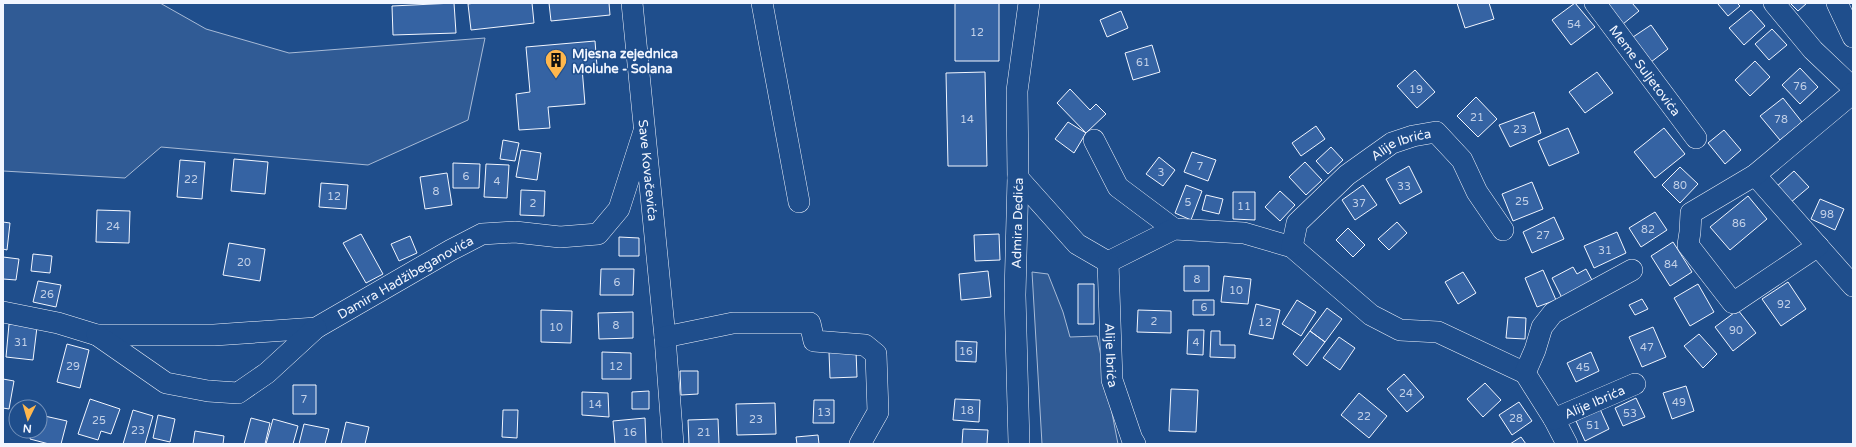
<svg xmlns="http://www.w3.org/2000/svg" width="1856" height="447" font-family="'Varela Round',sans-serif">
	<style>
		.green { fill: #305b95; stroke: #a8bbd7 }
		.building { fill: #3563a3; stroke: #f2f6ff }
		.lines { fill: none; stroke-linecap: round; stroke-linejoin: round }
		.minor-casing { stroke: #f2f6ff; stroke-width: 22 }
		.minor { stroke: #1f4e8c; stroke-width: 21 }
		.labels { text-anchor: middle; stroke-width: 3; stroke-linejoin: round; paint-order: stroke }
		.number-label { font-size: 11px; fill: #c3d1e8 }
		.poi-label { font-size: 13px; font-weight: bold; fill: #f2f6ff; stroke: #1f4e8c; text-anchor: start }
		.street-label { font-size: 13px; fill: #f2f6ff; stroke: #1f4e8c }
	</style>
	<rect width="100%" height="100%" fill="#1f4e8c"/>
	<path class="green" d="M3,3H160L206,29L289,53L485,38L468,120L368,165L161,147L125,178L3,171Z
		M1032,272L1048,274L1063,312L1070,337L1097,336L1118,444H1042Z"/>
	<path class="building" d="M454,3L456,33L393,35L392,6Z
		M475,3H532L534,23L471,30L468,4Z
		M549,3H609L610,15L551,21Z
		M955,3H999V61H955Z
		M1457,3H1489L1494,19L1465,28Z
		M1575,3L1595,27L1571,45L1552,20Z
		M1606,3H1632L1639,11L1623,24Z
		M1720,3H1737L1740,6L1728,16L1718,4Z
		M1790,3H1807L1798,11Z
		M1751,10L1765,26L1744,45L1729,28Z
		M1121,11L1128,28L1107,37L1100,20Z
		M1651,25L1668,49L1651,62L1633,37Z
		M1772,29L1787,45L1769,60L1755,44Z
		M595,41L597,66L582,68L585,104L548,107L550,128L519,130L516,94L530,92L526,47Z
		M1152,45L1160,72L1133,80L1125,53Z
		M1755,61L1770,77L1750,96L1735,80Z
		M1800,68L1818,87L1800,104L1782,85Z
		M1415,70L1435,92L1417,108L1397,86Z
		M985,72L987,166H948L946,73Z
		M1597,72L1613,93L1585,113L1569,92Z
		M1070,89L1090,110L1096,104L1106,114L1086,133L1057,103Z
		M1476,97L1497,119L1478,137L1457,116Z
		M1783,98L1802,122L1780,140L1760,116Z
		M1534,112L1541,133L1510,147L1499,125Z
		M1068,122L1086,133L1074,153L1055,139Z
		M1316,126L1325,139L1301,156L1292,143Z
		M1568,128L1579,153L1549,166L1538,141Z
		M1664,128L1685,154L1655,178L1634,152Z
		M1724,130L1741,150L1725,164L1708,143Z
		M503,140L519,143L515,161L500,159Z
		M1331,147L1343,160L1328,174L1316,161Z
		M521,150L541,153L537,180L516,177Z
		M1192,152L1216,160L1208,181L1184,172Z
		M1159,157L1175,170L1163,186L1146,174Z
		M234,159L268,162L265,194L231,191Z
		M180,160L205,162L202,199L177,197Z
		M1305,162L1322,180L1306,195L1289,177Z
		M453,163L480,164L479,188H453Z
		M486,164L509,165L507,198L484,197Z
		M1409,166L1422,192L1400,204L1386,179Z
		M1680,167L1698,184L1680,203L1662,185Z
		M1794,171L1809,187L1790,203L1776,187Z
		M447,173L452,205L425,209L420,177Z
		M1532,182L1543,209L1513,221L1502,194Z
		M321,183L348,185L346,209L319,207Z
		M1186,185L1202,191L1191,220L1175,213Z
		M1363,185L1377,205L1355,220L1342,200Z
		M521,190L545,191L544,216L520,215Z
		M1280,191L1295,205L1280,221L1265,207Z
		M1233,192H1255V220L1233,219Z
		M1206,195L1223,199L1219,214L1202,210Z
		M1748,196L1767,219L1730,250L1710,227Z
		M1820,199L1844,209L1835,230L1811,219Z
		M97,210L130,211L129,243L96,242Z
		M1655,212L1667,230L1641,247L1629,228Z
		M1554,217L1564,239L1532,253L1523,232Z
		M3,222L10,223L7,250L3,249Z
		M1397,222L1407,233L1389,250L1378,239Z
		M1348,228L1365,245L1353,257L1336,240Z
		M1617,232L1626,253L1594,268L1584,246Z
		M361,234L383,274L366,283L343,243Z
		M999,234L1000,260L975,261L974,235Z
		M410,236L417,253L399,261L391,244Z
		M619,237L639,238V256H619Z
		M1673,242L1692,272L1670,286L1651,256Z
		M229,243L265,249L260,281L223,275Z
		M33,254L52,256L50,273L31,271Z
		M3,257L19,259L16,280L3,279Z
		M1184,266H1209V291H1184Z
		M1573,267L1577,274L1586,269L1593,282L1562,298L1552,278Z
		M601,269H634L633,295H600Z
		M1543,270L1556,300L1537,307L1525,278Z
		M988,271L991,297L961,300L959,274Z
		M1463,272L1476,293L1458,304L1445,282Z
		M1224,276L1251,279L1248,304L1221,302Z
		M38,281L61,285L56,307L33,302Z
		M1788,282L1806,309L1781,326L1762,299Z
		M1078,284H1094V324H1078Z
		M1698,284L1714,312L1690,326L1674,298Z
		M1642,299L1648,309L1635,315L1629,305Z
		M1193,300H1214V315H1193Z
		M1297,300L1316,312L1301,336L1282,324Z
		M1256,304L1280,310L1273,339L1249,334Z
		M1327,308L1342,319L1325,342L1310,331Z
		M541,310L572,311L571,343L541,342Z
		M1138,310L1171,311V333L1137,332Z
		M1738,310L1756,333L1733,351L1715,327Z
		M633,312V338L599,339L598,313Z
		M1508,317L1526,318L1525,339L1506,338Z
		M9,324L37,327L33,360L6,357Z
		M1653,327L1666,357L1642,367L1629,337Z
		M1188,330H1204L1203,355L1187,354Z
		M1211,331H1220V345H1235V358L1210,357Z
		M1310,331L1325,342L1307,366L1293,354Z
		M1699,334L1717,354L1703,368L1684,346Z
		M1339,337L1355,348L1340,370L1323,358Z
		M956,341L977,342L976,362L956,361Z
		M67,344L89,350L80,388L57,382Z
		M856,351L857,377L830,378L829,352Z
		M602,352L631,353V379H602Z
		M1591,352L1599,371L1576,382L1567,363Z
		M680,371H698V394L681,395Z
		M1404,374L1424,397L1407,412L1387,389Z
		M3,379L14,381L9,409L3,408Z
		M1485,383L1501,400L1483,417L1467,399Z
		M293,385H316V414H293Z
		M1686,386L1694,411L1672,419L1663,393Z
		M1171,389L1198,390L1196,432L1169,431Z
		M649,391V409H632V392Z
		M582,392L608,393L609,417L582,415Z
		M1359,393L1387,416L1369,438L1341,415Z
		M1636,398L1645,417L1623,426L1615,408Z
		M90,399L120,409L111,434L101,431L98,440L78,434Z
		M955,399L980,400L979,422L953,420Z
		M814,400H834V423H813Z
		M1519,402L1532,421L1512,435L1499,415Z
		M775,403L776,434L737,435L736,404Z
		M1600,409L1609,429L1585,441L1576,421Z
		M133,410L153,416L145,444H123Z
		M503,410H518L517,438L502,437Z
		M40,415L67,421L61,444H49L30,439L32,431H40Z
		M158,415L175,419L170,442L153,438Z
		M251,418L270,423L265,444H244Z
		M645,418L646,444H615L613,421Z
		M273,419L298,426L293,444H266Z
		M718,419L719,444H689L688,420Z
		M346,422L369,427L365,444H341Z
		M304,424L329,429L325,444H299Z
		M963,429L988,430L987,444H962Z
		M195,431L224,436L223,444H193Z
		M818,435L819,444H797L796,437Z
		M1521,437L1526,444H1510Z"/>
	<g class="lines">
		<g class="minor-casing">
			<g id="minor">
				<path id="s1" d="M632,3L665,337L673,444"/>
				<path d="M762,3L799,202"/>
				<path id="s2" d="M1595,3L1696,138"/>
				<path d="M1774,3L1813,50L1853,88"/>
				<path d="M1837,3L1853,37"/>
				<path d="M1094,140L1118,187L1174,229"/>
				<path d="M1755,175L1853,286"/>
				<path d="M1018,178L1077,244L1108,262L1174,229L1244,233L1292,247L1371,315L1400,330L1438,332L1525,373L1554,419L1567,444"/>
				<path d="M1818,246L1733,303L1688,245L1690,232L1691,213L1755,175L1853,93"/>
				<path id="s3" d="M1292,247L1297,223L1347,175L1392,143L1413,136L1436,132L1462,160L1477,192L1503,230"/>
				<path id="s4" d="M1108,262L1112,380L1132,439L1135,444"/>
				<path id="s5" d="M3,312L58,323L97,335H214L316,328L451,250L482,234L515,232L560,237L598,234L619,209L644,131"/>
				<path d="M97,335L166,383L208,391L238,393L267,373L316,328"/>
				<path d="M665,337L733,323H810L814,341L865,345L876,354L878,412L860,444"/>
				<path d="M1525,373L1535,350L1542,327L1553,313L1632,270"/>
				<path id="s6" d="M1554,419L1635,384"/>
				<path id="s7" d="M1019,444L1015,295L1018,178L1017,91L1029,3"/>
			</g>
		</g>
		<use href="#minor" class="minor"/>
	</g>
	<defs>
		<g id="building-pin" transform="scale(1.15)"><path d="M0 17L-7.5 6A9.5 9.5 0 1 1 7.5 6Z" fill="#ffb74d" stroke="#1f4e8c"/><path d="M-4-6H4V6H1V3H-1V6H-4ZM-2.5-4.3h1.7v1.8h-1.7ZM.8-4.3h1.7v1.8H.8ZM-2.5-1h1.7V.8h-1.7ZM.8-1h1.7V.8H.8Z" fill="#111"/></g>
	</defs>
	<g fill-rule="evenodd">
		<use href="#building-pin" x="556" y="60"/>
	</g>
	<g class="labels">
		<g class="number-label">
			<text x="1574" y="28">54</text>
			<text x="977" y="36">12</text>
			<text x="1143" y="66">61</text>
			<text x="1800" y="90">76</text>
			<text x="1416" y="93">19</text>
			<text x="1477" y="121">21</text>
			<text x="967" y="123">14</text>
			<text x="1781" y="123">78</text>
			<text x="1520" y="133">23</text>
			<text x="1200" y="170">7</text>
			<text x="1161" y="176">3</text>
			<text x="466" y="180">6</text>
			<text x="191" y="183">22</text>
			<text x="497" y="185">4</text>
			<text x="1680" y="189">80</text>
			<text x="1404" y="190">33</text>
			<text x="436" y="195">8</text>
			<text x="334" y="200">12</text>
			<text x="1522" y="205">25</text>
			<text x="1188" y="206">5</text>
			<text x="533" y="207">2</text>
			<text x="1359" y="207">37</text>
			<text x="1244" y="210">11</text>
			<text x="1827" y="218">98</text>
			<text x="1739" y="227">86</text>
			<text x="113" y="230">24</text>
			<text x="1648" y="233">82</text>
			<text x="1543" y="239">27</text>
			<text x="1605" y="254">31</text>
			<text x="244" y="266">20</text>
			<text x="1671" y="268">84</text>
			<text x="1197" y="283">8</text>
			<text x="617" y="286">6</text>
			<text x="1236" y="294">10</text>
			<text x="47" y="298">26</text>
			<text x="1784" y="308">92</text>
			<text x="1204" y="311">6</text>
			<text x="1154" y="325">2</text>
			<text x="1265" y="326">12</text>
			<text x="616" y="329">8</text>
			<text x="556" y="331">10</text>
			<text x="1736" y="334">90</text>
			<text x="21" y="346">31</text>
			<text x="1196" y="346">4</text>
			<text x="1647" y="351">47</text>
			<text x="966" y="355">16</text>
			<text x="73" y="370">29</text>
			<text x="616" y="370">12</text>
			<text x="1583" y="371">45</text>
			<text x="1406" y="397">24</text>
			<text x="304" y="403">7</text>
			<text x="1679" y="406">49</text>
			<text x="595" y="408">14</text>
			<text x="967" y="414">18</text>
			<text x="824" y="416">13</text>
			<text x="1630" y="417">53</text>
			<text x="1364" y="420">22</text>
			<text x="1516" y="422">28</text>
			<text x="756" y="423">23</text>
			<text x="99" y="424">25</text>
			<text x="1593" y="429">51</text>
			<text x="138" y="434">23</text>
			<text x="630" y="436">16</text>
			<text x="704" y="436">21</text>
		</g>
		<g class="poi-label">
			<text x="572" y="58">Mjesna zejednica<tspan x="572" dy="15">Moluhe - Solana</tspan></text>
		</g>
		<g class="street-label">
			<text dy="5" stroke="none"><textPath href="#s2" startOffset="84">Meme Suljetovića</textPath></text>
			<text dy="5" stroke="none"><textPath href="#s3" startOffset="157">Alije Ibrića</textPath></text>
			<text dy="5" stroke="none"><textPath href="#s1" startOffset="168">Save Kovačevića</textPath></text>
			<text dy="5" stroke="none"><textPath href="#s7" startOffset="221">Admira Dedića</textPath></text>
			<text dy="5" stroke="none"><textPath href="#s5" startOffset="419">Damira Hadžibeganovića</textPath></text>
			<text dy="5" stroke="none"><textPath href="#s4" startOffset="93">Alije Ibrića</textPath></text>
			<text dy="5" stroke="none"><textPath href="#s6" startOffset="44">Alije Ibrića</textPath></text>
		</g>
	</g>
	<rect width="1856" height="447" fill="none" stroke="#f2f6ff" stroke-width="8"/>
	<g transform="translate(28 419) rotate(185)"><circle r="19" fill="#1f4e8c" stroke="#7391ba"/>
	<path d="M0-3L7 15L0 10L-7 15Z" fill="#ffb74d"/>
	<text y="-6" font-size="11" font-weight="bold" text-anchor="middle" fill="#f2f6ff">N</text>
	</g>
</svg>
